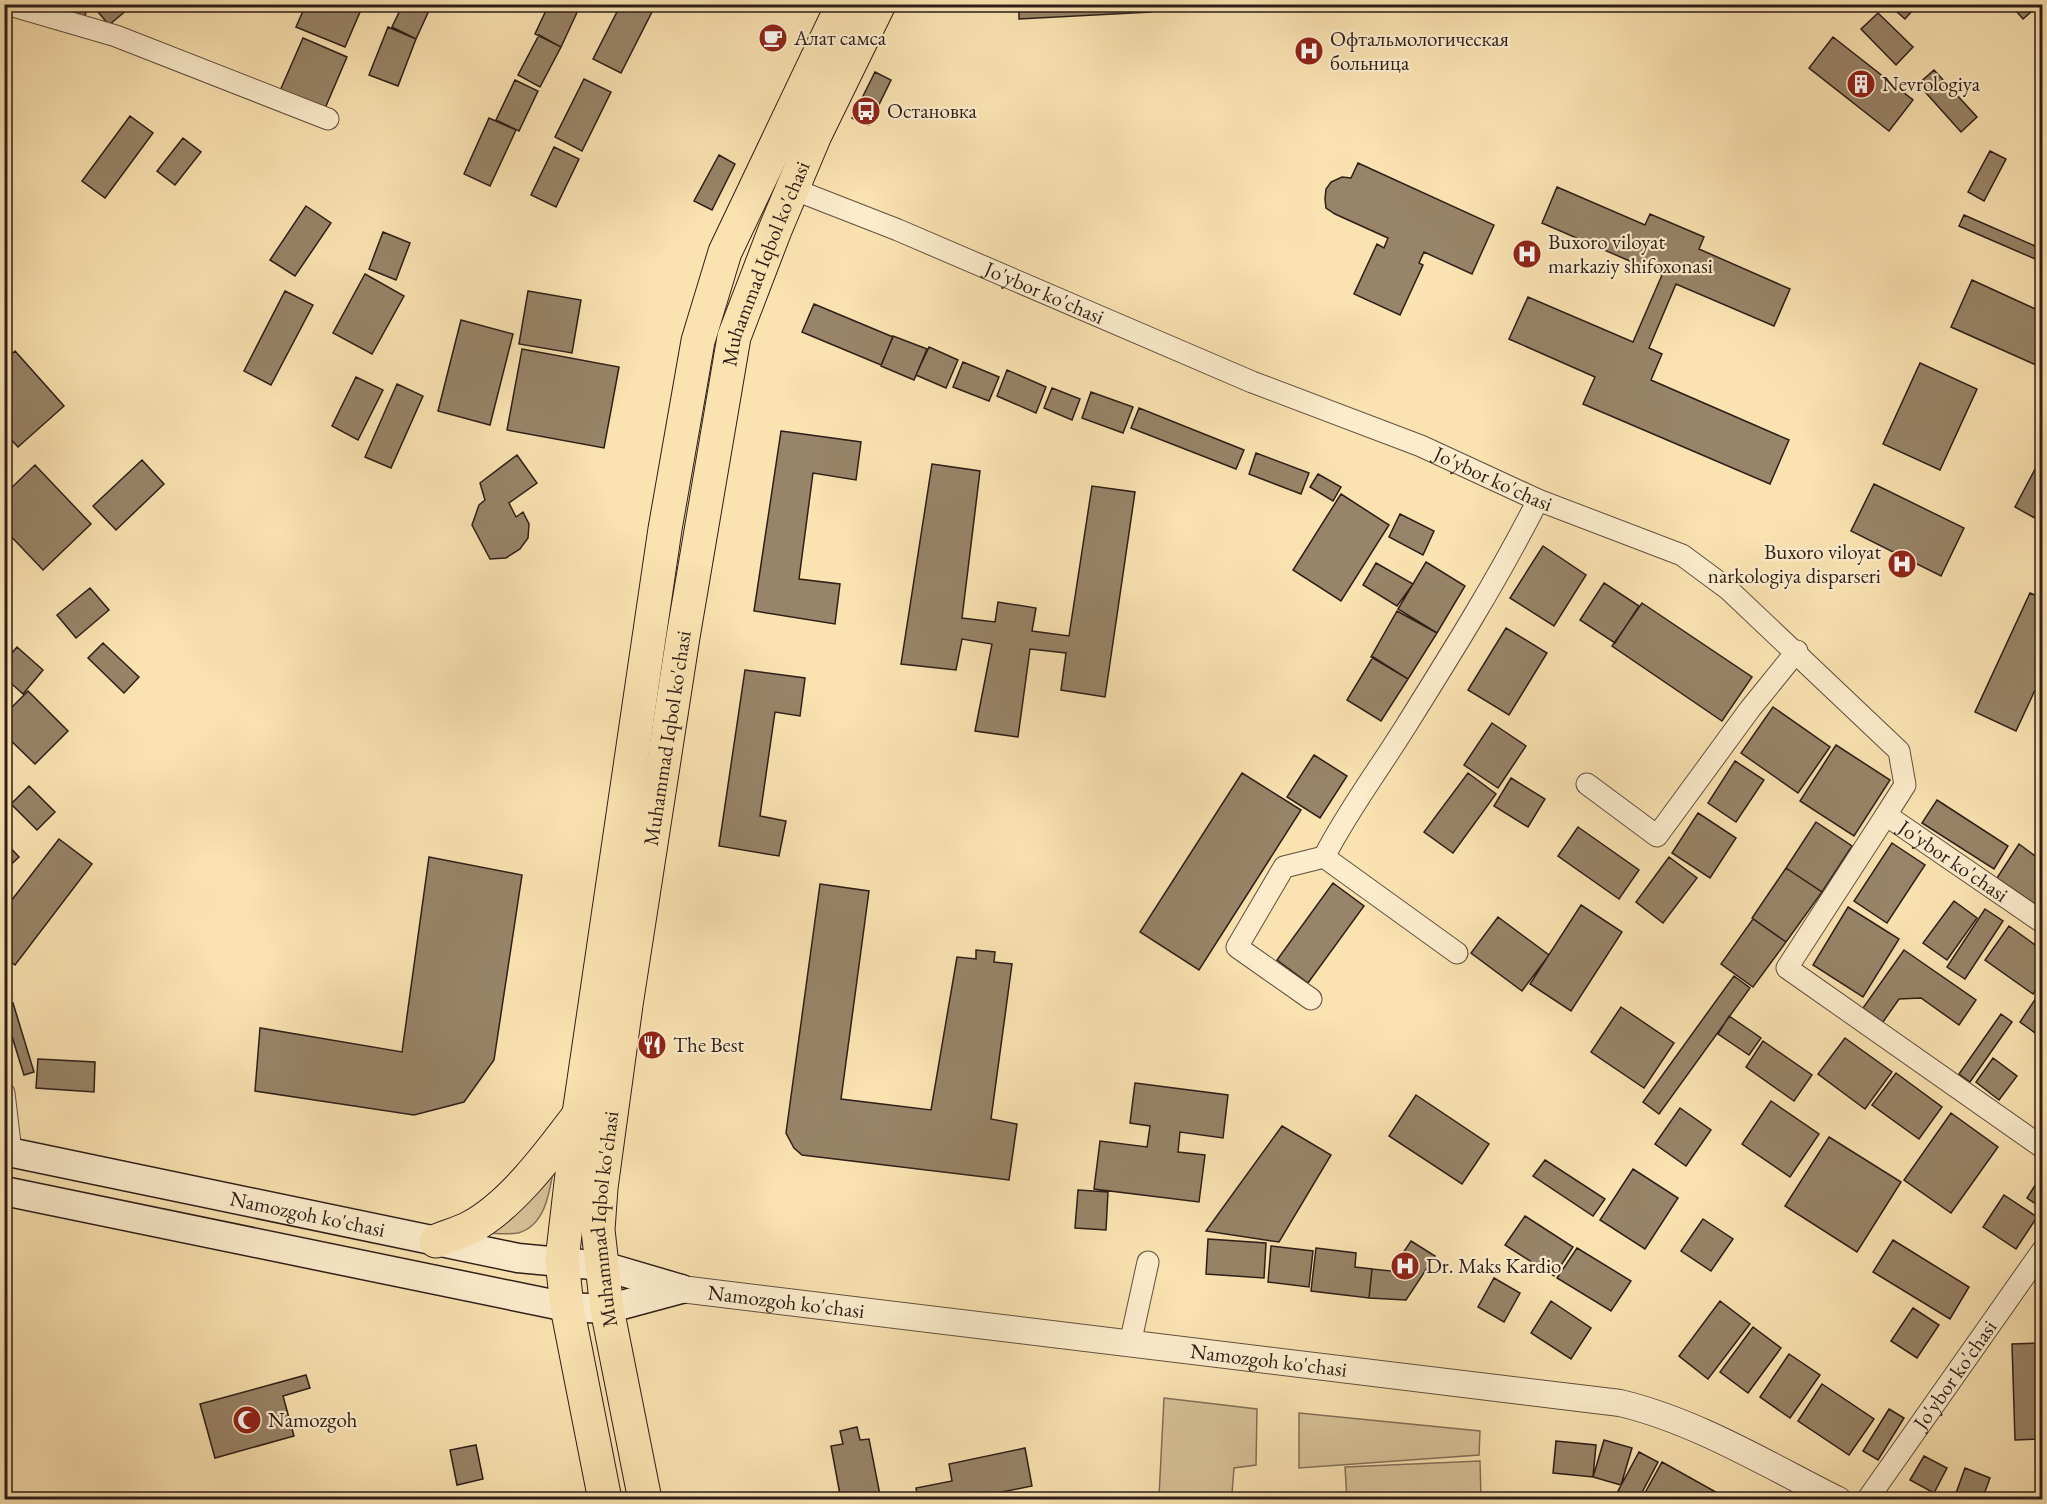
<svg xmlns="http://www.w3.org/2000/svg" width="2047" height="1504" font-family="'EB Garamond',serif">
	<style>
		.green { fill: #d7c197; stroke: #827058; stroke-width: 1.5 }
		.building { fill: #988468; stroke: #2e1e18; stroke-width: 1.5 }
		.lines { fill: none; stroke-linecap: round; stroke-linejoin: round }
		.minor-casing { stroke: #614f3e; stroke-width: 23 }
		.tertiary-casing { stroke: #614f3e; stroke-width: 28 }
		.secondary-casing { stroke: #2e1e18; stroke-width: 31 }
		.primary-casing { stroke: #2e1e18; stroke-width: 35 }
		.minor { stroke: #fceccc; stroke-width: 21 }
		.tertiary { stroke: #fceccc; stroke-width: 26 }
		.secondary { stroke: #fceccc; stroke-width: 28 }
		.primary { stroke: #fae2b1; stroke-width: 33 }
		.labels { text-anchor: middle; stroke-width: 4.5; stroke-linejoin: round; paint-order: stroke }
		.poi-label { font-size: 21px; fill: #2e1e18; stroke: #fceccc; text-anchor: start }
		.street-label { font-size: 21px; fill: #2e1e18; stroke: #fceccc }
	</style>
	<rect width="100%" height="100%" fill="#fae2b1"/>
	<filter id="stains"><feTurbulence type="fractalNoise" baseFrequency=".00333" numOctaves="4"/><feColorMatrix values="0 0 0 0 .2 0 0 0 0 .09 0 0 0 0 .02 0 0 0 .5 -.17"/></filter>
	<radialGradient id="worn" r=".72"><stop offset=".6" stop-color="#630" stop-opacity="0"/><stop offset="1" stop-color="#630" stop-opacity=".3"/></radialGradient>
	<path class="green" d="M555,1161C550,1186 548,1225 518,1233C508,1235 494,1233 484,1233Z
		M1164,1398L1257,1409L1256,1465L1234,1468L1232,1494L1159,1497Z
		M1299,1413L1480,1431L1479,1455L1299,1468Z
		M1480,1461L1481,1499H1347L1345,1467Z"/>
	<path class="building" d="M34,4H88L84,20Z
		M107,4H134L109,25L98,12Z
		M306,4H343L360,12L345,47L296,27Z
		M403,4H432L416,39L392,27Z
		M549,4L580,6L561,47L535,34Z
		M621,4H656L621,73L593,59Z
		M1019,4H1151V12L1019,19Z
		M1888,4H1918L1905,19Z
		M2010,4H2040L2023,19Z
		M1878,13L1913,47L1896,65L1861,29Z
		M388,27L416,39L398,86L369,75Z
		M539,35L561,47L540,87L518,75Z
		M1833,37L1913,100L1889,131L1809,68Z
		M303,38L347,57L323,113L279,93Z
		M1934,70L1977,117L1961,132L1918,84Z
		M875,72L891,80L869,125L852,118Z
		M584,79L611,92L582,151L555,137Z
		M515,80L538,91L519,131L496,120Z
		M130,116L153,133L105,198L82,181Z
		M489,118L516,130L490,186L464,174Z
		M183,138L201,152L175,185L157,171Z
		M554,147L579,159L556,207L531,195Z
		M1990,151L2006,159L1984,201L1968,192Z
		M719,155L735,164L712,210L694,201Z
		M1358,163L1494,225L1472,274L1424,252L1419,263L1423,265L1400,315L1354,294L1377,244L1384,248L1388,238L1335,214L1326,208L1325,199L1326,189L1331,182L1342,177L1351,178Z
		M1557,187L1645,225L1650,214L1704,237L1699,249L1790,289L1774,326L1676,284L1649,348L1662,354L1651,380L1789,440L1770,484L1583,404L1595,377L1509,339L1528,297L1633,342L1662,275L1542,223Z
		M306,206L331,223L295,276L270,260Z
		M1964,215L2042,249V262L1959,226Z
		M383,232L410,243L396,280L369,269Z
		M365,274L404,296L372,354L333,333Z
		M1972,280L2042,312V349L2036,365L1951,327Z
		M285,291L313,305L271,385L244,371Z
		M528,291L581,300L572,353L519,344Z
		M814,304L893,337L881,365L802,332Z
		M461,320L513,334L490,425L438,411Z
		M893,336L927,349L914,380L881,366Z
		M929,347L958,360L946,388L916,375Z
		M522,349L619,367L604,448L507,430Z
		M15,351L64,406L18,447L4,432V361Z
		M963,362L999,377L989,401L953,387Z
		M1920,363L1977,389L1940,470L1883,444Z
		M1007,370L1046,387L1036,413L997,396Z
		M356,377L383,390L358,440L332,426Z
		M397,384L423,396L391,468L365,457Z
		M1052,388L1080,399L1072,420L1044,408Z
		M1091,392L1133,407L1123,433L1082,418Z
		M1139,408L1244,450L1236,469L1131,428Z
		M781,431L861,442L856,480L813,473L799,579L840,584L835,624L754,611Z
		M1256,453L1309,473L1301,494L1249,474Z
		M517,455L537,483L509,503L516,517L523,512L529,524L528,538L520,549L506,558L490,559L472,525L479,505L485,500L480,483Z
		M2041,458H2042V522L2015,507Z
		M142,460L164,484L116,530L93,506Z
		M932,464L980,471L962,618L995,622L998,602L1036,608L1032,631L1069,636L1092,486L1135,492L1105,697L1061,690L1066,653L1030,649L1018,737L975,731L992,644L962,639L956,670L901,664Z
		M35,465L91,524L43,570L4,529V495Z
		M1318,474L1341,487L1333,501L1310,487Z
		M1874,484L1964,528L1941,576L1851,531Z
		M1341,494L1389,525L1341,601L1293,570Z
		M1400,514L1434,531L1423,555L1389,537Z
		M1543,546L1586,575L1554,626L1510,598Z
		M1426,562L1465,586L1437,633L1398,609Z
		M1376,563L1413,584L1397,606L1363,585Z
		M1604,583L1639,606L1615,643L1580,620Z
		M90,588L109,610L76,638L57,615Z
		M2030,593L2042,598V675L2016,731L1975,712Z
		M1642,603L1752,677L1722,721L1612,646Z
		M1397,611L1437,633L1408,679L1371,657Z
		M1506,628L1547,653L1509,715L1468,690Z
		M103,643L139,677L124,693L88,658Z
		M17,647L43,670L23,694L4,677V662Z
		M1373,657L1408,679L1381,721L1347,700Z
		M745,670L805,678L800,716L775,712L760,816L786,821L779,856L719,846Z
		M28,691L68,731L35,764L4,734V715Z
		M1773,707L1830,747L1798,793L1741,753Z
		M1492,723L1526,746L1498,788L1464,765Z
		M1836,745L1890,780L1854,836L1800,801Z
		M1314,755L1347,776L1320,818L1287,797Z
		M1735,761L1764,780L1736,822L1708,803Z
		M1242,773L1301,810L1199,970L1140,932Z
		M1468,773L1496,794L1453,853L1424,832Z
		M1511,778L1545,799L1528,827L1494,806Z
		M29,786L55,812L37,830L11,804Z
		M1937,800L2008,846L1994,869L1922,823Z
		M1698,813L1736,838L1710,878L1672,853Z
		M1816,822L1852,846L1822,892L1786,868Z
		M1578,827L1639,870L1619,899L1558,856Z
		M59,839L92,864L15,965L4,957V910Z
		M4,841L19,857L4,871Z
		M1892,843L1925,865L1887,923L1854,901Z
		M2019,844L2042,861V909L1997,878Z
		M429,857L522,875L494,1060L464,1102L414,1115L255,1091L260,1028L402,1052Z
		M1669,857L1697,878L1663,923L1636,902Z
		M1786,868L1822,892L1786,942L1752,918Z
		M1333,883L1364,906L1308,983L1277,960Z
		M820,884L869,891L841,1099L931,1110L957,957L976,959V950L995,952L994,962L1012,964L991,1119L1017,1124L1009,1180L802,1155L794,1148L786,1133Z
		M1954,901L1977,918L1947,960L1923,943Z
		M1581,905L1622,932L1571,1011L1530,984Z
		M1848,907L1899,939L1863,997L1813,965Z
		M1985,909L2003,921L1965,979L1947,967Z
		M1498,917L1549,955L1522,991L1471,953Z
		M1753,919L1786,942L1753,987L1721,964Z
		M2009,926L2042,950V981L2033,994L1985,960Z
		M1904,950L1976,1000L1959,1025L1921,998L1899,999L1883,1022L1863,1008Z
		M1734,976L1750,988L1659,1114L1643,1102Z
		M2042,989V1038L2020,1022Z
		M13,1003L34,1072L24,1075L4,1011V1006Z
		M1621,1007L1674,1043L1644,1088L1591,1052Z
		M2001,1014L2012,1022L1970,1082L1959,1074Z
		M1729,1016L1761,1038L1749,1055L1718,1034Z
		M1845,1038L1892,1072L1865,1109L1818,1074Z
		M1763,1041L1812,1075L1794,1101L1746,1067Z
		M1993,1058L2017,1076L1999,1100L1976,1082Z
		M38,1059L95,1062L94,1092L36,1088Z
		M1896,1073L1942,1107L1919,1139L1872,1105Z
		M1135,1083L1228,1095L1223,1138L1180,1132L1178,1152L1205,1155L1199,1202L1094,1189L1100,1141L1147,1147L1150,1126L1130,1123Z
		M1416,1095L1489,1144L1462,1184L1389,1136Z
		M1771,1101L1819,1134L1790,1177L1742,1144Z
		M1680,1108L1711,1130L1686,1166L1655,1144Z
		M1951,1113L1998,1147L1951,1213L1904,1180Z
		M1282,1126L1331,1155L1279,1242L1206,1231Z
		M1829,1137L1901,1182L1857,1252L1785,1206Z
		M1545,1160L1605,1199L1593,1216L1533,1176Z
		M1633,1169L1678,1198L1645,1249L1600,1220Z
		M2041,1176L2042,1204L2040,1207L2027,1198Z
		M1078,1190L1108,1192L1106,1230L1075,1228Z
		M2004,1195L2037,1217L2016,1249L1983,1227Z
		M1525,1216L1573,1247L1554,1276L1505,1245Z
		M1703,1219L1733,1239L1711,1271L1681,1251Z
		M1208,1239L1266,1243L1264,1278L1206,1274Z
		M1893,1240L1969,1287L1950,1319L1873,1272Z
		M1411,1241L1435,1256L1406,1300L1369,1298L1372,1269L1391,1271Z
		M1271,1246L1313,1251L1309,1287L1268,1282Z
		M1316,1248L1356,1253L1355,1267L1372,1269L1369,1298L1311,1291Z
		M1577,1248L1631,1281L1611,1311L1557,1278Z
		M1494,1278L1520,1293L1504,1322L1478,1307Z
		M1551,1301L1591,1328L1571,1359L1531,1333Z
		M1720,1301L1750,1324L1708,1379L1679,1356Z
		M1913,1308L1939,1325L1917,1358L1891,1341Z
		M1753,1327L1781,1348L1748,1393L1720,1372Z
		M2042,1343V1439L2015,1440L2012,1344Z
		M1789,1354L1820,1375L1790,1418L1760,1397Z
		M306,1375L310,1388L283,1396L294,1436L215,1458L200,1404Z
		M1822,1384L1874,1419L1849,1455L1798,1421Z
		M1889,1409L1904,1418L1878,1460L1863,1451Z
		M857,1427L860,1440L869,1439L881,1500H841L831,1446L843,1444L840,1431Z
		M1604,1440L1632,1448L1621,1485L1593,1477Z
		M1556,1441L1596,1445L1593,1477L1553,1473Z
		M476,1445L483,1479L457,1485L450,1450Z
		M1025,1448L1032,1486L962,1500H918L916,1488L952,1481L949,1464Z
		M1639,1452L1658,1462L1638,1500H1635L1618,1491Z
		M1924,1456L1947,1468L1934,1493L1910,1480Z
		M1662,1462L1723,1496L1721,1500H1641Z
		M1965,1468L1990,1478L1982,1500H1963L1955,1496Z
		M1317,1495V1500H1245V1499Z"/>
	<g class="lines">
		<g class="minor-casing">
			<g id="minor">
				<path d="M6,4L116,36L328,119"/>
				<path id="s1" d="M793,189L898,230L1252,382L1421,446L1538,500L1682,555L1728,589L1899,751L1905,785L1886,815L2042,922"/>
				<path d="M1587,784L1657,836L1750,709L1797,651"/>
				<path d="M1886,815L1787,968L2042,1147"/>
				<path d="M1324,857L1457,953"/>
				<path d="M1311,999L1237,947L1284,867L1324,857C1347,812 1377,772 1404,729C1451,654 1498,579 1538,500"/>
				<path d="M4,1093L11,1152"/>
				<path d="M1130,1344L1148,1262"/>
				<path id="s2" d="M1867,1500L2042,1251"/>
			</g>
		</g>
		<g class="tertiary-casing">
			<g id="tertiary">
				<path id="s3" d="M681,1289L1620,1403C1696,1421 1768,1465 1838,1500"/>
			</g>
		</g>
		<g class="secondary-casing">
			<g id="secondary">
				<path id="s4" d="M4,1151L518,1258L603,1266L681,1289"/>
				<path d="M4,1191L567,1307L607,1309L681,1289"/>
			</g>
		</g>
		<g class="primary-casing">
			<g id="primary">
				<path d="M436,1241C448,1236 460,1233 471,1227C512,1205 550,1153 578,1116"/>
				<path d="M605,1500L567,1307L562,1260L579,1114L665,529L698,341L725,252L843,4"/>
				<path id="s5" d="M645,1500L607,1309L598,1230L601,1188L626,1005L683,637L734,337L775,230L815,135L879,4"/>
			</g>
		</g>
		<use href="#minor" class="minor"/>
		<use href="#tertiary" class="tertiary"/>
		<use href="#secondary" class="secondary"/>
		<use href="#primary" class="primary"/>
	</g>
	<defs>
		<g id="cafe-disc" transform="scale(1.5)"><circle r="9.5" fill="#8f2418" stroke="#fceccc"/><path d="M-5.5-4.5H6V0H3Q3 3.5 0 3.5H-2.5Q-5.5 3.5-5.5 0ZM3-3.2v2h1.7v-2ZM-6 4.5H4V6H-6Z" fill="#fff"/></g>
		<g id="hospital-disc" transform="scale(1.5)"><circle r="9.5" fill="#8f2418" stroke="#fceccc"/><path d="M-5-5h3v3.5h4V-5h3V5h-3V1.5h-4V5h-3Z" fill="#fff"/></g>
		<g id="building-disc" transform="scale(1.5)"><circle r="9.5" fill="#8f2418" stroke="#fceccc"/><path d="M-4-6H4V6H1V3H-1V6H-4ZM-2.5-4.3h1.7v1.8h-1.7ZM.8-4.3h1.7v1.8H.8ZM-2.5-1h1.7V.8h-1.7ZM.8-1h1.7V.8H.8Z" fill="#fff"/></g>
		<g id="bus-disc" transform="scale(1.5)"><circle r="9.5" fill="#8f2418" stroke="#fceccc"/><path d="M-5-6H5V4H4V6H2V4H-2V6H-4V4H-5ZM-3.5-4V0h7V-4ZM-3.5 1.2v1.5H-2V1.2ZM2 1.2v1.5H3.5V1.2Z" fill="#fff"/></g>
		<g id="restaurant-disc" transform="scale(1.5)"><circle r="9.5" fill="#8f2418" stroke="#fceccc"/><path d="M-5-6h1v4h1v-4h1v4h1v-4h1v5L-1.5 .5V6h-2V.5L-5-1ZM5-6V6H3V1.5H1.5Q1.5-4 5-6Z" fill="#fff"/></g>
		<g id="mosque-disc" transform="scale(1.5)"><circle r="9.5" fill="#8f2418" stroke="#fceccc"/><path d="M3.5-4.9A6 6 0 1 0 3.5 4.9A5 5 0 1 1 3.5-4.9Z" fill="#fff"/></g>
	</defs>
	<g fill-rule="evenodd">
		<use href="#cafe-disc" x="773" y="38"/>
		<use href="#hospital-disc" x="1309" y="51"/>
		<use href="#building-disc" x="1861" y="84"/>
		<use href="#bus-disc" x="866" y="111"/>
		<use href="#hospital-disc" x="1527" y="254"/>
		<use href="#hospital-disc" x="1902" y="564"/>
		<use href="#restaurant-disc" x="652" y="1045"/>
		<use href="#hospital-disc" x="1405" y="1266"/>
		<use href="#mosque-disc" x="247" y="1420"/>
	</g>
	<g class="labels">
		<g class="poi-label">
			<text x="794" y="45">Алат самса</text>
			<text x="1330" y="46">Офтальмологическая<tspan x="1330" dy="24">больница</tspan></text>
			<text x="1882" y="91">Nevrologiya</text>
			<text x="887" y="118">Остановка</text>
			<text x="1548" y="249">Buxoro viloyat<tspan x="1548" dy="24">markaziy shifoxonasi</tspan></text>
			<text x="1881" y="559" text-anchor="end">Buxoro viloyat<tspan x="1881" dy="24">narkologiya disparseri</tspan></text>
			<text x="673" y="1052">The Best</text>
			<text x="1426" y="1273">Dr. Maks Kardio</text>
			<text x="268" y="1427">Namozgoh</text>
		</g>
		<g class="street-label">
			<text dy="7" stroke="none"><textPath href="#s5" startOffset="1257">Muhammad Iqbol ko'chasi</textPath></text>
			<text dy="7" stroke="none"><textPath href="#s1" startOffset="272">Jo'ybor ko'chasi</textPath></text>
			<text dy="7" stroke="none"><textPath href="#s1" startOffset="758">Jo'ybor ko'chasi</textPath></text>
			<text dy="7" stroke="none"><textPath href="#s5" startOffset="771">Muhammad Iqbol ko'chasi</textPath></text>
			<text dy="7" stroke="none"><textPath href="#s1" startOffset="1406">Jo'ybor ko'chasi</textPath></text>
			<text dy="7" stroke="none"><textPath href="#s4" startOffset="310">Namozgoh ko'chasi</textPath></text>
			<text dy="7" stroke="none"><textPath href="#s5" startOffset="285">Muhammad Iqbol ko'chasi</textPath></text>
			<text dy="7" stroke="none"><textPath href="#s3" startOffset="106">Namozgoh ko'chasi</textPath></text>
			<text dy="7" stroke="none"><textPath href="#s3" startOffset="592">Namozgoh ko'chasi</textPath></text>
			<text dy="7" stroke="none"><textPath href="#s2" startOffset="153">Jo'ybor ko'chasi</textPath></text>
		</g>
	</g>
	<rect width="2047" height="1504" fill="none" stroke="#fae2b1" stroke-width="24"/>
	<rect x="6" y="6" width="2035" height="1492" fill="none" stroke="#2e1e18" stroke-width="3"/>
	<rect x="12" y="12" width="2023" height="1480" fill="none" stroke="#2e1e18" stroke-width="1.5"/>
	<rect width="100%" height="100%" filter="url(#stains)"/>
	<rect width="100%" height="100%" fill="url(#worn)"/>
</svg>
